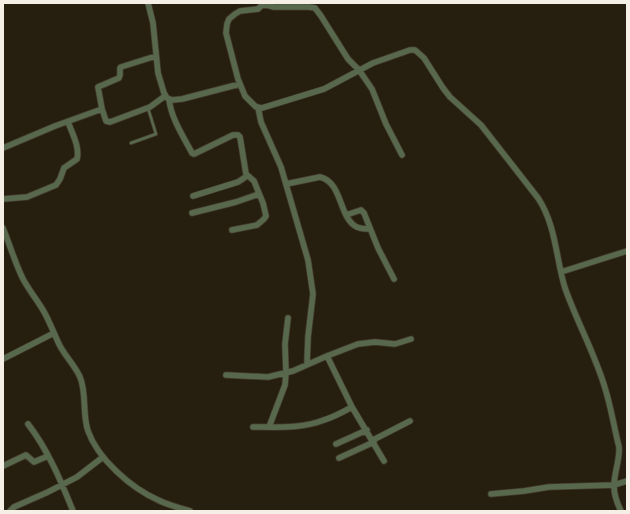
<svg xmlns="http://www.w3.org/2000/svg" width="630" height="514" font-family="'Zilla Slab',serif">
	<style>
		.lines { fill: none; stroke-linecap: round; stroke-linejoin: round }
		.service-casing { stroke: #433b2d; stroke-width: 4 }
		.minor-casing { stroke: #433b2d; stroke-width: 7 }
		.service { stroke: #57684d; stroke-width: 2.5 }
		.minor { stroke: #57684d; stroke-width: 5.5 }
	</style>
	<rect width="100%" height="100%" fill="#261e0f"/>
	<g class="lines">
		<g class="service-casing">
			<path id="service" d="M131,143L156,134L148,108"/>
		</g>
		<g class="minor-casing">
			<path id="minor" d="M148,3L153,23L158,73L164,93L167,98L172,100L182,99L240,84
				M264,3L258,9L240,11L235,14L229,19L227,24L226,33L238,79L245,96L256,107L262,108L324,89L373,63L410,50H415L424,58L443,88L450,97L481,125L538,198C556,225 556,259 565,288C577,322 595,354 605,388C611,407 614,427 619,447C620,460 614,473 614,486C614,495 617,503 621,511
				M263,4L274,7H309L315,8L321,16L348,59L359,70L372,89L386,124L402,155
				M169,99C171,118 183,136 192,153L194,154L233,135H238L240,137L246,174L254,181L263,203L266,216L264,219L257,225L232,230
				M258,107L261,122L281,167L308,260L313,294L308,337L307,364
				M102,109L98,87L119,78L120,75V68L121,67L156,56
				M3,148L55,126L102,109L106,121L110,122L150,107L165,96
				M286,184L320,177C342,182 339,216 355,226C359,229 366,229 370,229
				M193,196L238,182L247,176
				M3,199L27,197L56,185L60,179L64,168L77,159C80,147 72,133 68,122
				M192,213L236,202L259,194
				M346,215L361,210L364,213L378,248L394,279
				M3,228C10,245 15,263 23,279C29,290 37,300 43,310C50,322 54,334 60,346C66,357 75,366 80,377C87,394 82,413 88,431C98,459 131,488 158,500C168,505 179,508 190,511
				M561,272L627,251
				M327,356L358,344L375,342L395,344L411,339
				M3,359L54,333
				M226,375L268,377L293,371L327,356L352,407L384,461
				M28,424C48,450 61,481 73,511
				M253,427C276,427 301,429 324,420C334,417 343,412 352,407
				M269,427L285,385L286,373L285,344L288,318
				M373,440L410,421
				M336,444L367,430
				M339,458L374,442
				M3,466L26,455L34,462L48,456
				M491,494L524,491L549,487L614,485L627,481
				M10,511L14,507L48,492L77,477L103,457"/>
		</g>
		<use href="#service" class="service"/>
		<use href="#minor" class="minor"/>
	</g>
	<rect width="630" height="514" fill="none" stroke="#f5efe5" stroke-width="8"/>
</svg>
